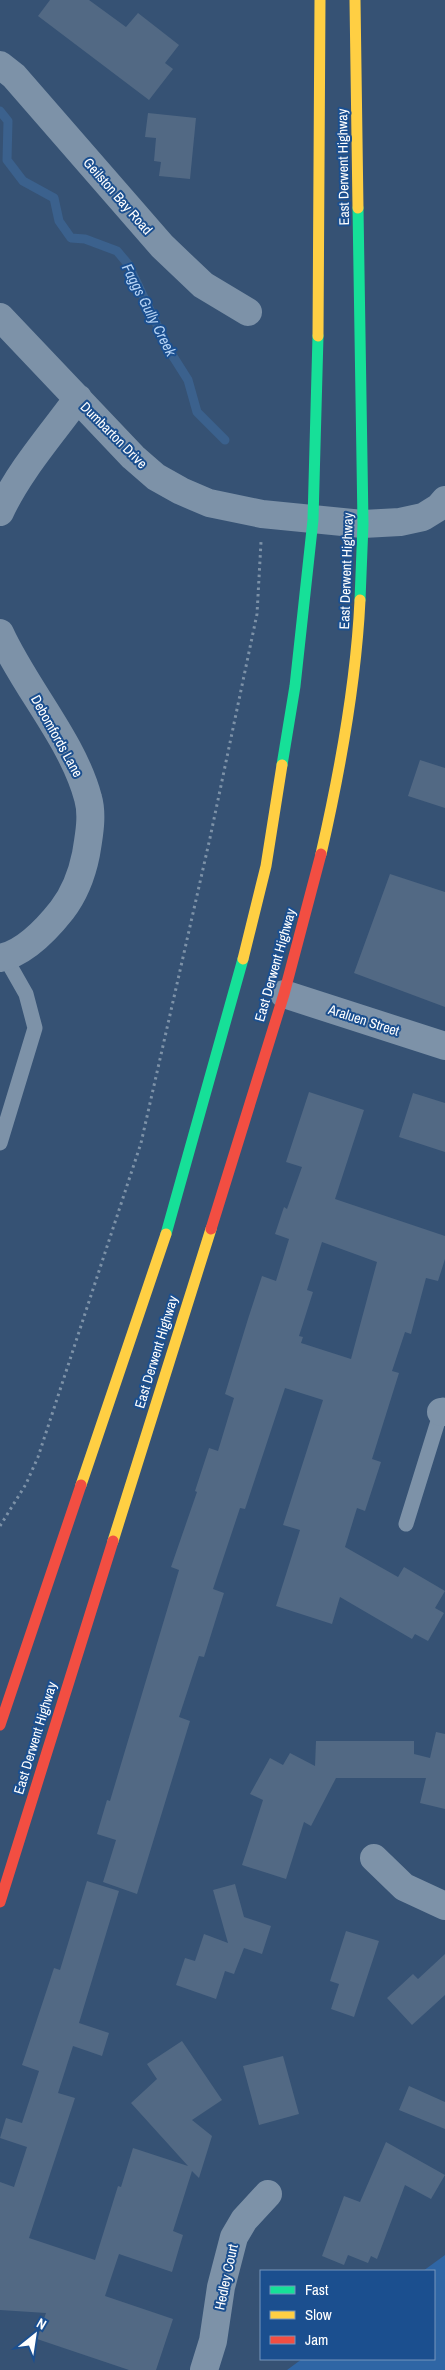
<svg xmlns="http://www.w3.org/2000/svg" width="445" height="2370" font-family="'Archivo Narrow',sans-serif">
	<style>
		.green { fill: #2f66a5 }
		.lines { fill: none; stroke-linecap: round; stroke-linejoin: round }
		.stream { stroke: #3b618d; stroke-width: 9 }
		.building { fill: #526984; fill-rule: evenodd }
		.path { stroke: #7d92a8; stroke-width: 3; stroke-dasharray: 2.5 4; stroke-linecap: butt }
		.lane { stroke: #7d92a8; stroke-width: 15 }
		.street { stroke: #7d92a8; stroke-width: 28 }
		.fast { stroke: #16e098; stroke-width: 11 }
		.slow { stroke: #ffcf43; stroke-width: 11 }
		.jam { stroke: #f24e42; stroke-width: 11 }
		.labels { text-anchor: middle; stroke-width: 4; stroke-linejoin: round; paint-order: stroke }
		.street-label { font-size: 14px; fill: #fff; stroke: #1b4f8f }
		.water-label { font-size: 15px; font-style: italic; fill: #b5d3f5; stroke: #1b4f8f }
	</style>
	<rect width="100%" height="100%" fill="#365274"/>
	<path class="green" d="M445,2255V2370H287L302,2359H434V2271H423Z"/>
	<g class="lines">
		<path class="stream" d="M0,111L8,121L7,160L23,181L54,198L59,221L71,238L85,239L117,251L128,264L169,350L188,380L197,412L225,440"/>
	</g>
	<path class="building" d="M50,0H89L126,27L138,13L179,45L165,63L173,69L149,100L38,16Z
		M148,113L196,118L190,179L159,176L161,162L154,161L156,138L145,137Z
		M420,760L445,768V808L408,796Z
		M390,874L445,892V1007L354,973Z
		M309,1092L364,1110L335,1199L445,1236V1259L438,1281L426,1278L411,1334L405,1332L392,1371L399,1373L372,1459L381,1462L365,1511L357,1508L345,1547L398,1577L404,1567L445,1591L435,1608L444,1613L428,1641L415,1634L412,1639L340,1597L332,1624L276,1606L300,1530L283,1525L323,1400L285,1388L245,1509L240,1508L213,1589L224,1593L204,1657L199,1656L179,1717L190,1721L137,1894L103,1882L116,1840L97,1834L107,1800L110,1801L179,1570L171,1567L197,1492L195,1491L209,1448L218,1451L234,1398L225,1394L248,1319L262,1276L276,1281L289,1239L275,1234L284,1207L287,1209L302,1167L286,1162ZM322,1242L377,1262L351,1359L301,1343L303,1337L299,1336L313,1292L307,1290Z
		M413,1093L445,1103V1152L399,1137Z
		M436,1732L445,1734V1809L420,1803L426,1778H336L311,1826L304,1822L286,1879L242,1865L263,1800L250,1794L270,1758L283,1765L290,1753L315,1766L316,1741H414V1754L430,1758Z
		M87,1881L119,1891L79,2023L109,2033L102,2056L73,2046L58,2093L75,2098L29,2238L95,2260L118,2186L121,2187L133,2148L188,2166L131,2103L157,2079L147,2064L182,2041L222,2100L192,2120L212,2136L199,2178L192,2171L173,2231L183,2235L172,2272L119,2254L105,2296L173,2319L156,2370H129L37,2339L46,2313L0,2310V2182L14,2187L27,2147L0,2138L6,2118L22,2123L39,2071L22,2065L54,1968L60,1970Z
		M235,1884L244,1917L271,1926L262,1954L244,1948L234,1974L225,1971L216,1999L176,1985L185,1958L195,1961L204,1934L228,1943L213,1890Z
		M346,1931L379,1941L354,2017L331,2009L339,1984L330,1981Z
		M445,1954V1995L412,2025L387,1998L413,1974L418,1979Z
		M283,2056L299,2114L259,2125L243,2066Z
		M409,2086L445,2102V2129L399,2110Z
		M386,2142L445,2175L431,2199L405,2185L377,2259L371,2256L368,2263L348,2255L344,2265L322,2256L344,2196L360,2202Z"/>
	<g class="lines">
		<path class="path" d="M0,1526L26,1484L38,1457L141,1143L210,838L257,614L261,542"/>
		<path class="lane" d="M0,1143L35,1028L26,994L5,957
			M406,1524L443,1405"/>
		<path class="street" d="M0,65L14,76L162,246L203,285L248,312
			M0,317L133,457L156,477L181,491L209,503L262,514L363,524L400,522L423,517L439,507L445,500
			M0,512C19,471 51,435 78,398
			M0,633C25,688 73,741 88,798C93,815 89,836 86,854C82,874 75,893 62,910C47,929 25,953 0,958
			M284,994L445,1046
			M441,1412H445
			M374,1858L404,1887L445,1906
			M204,2370L213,2341L221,2287L234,2237L244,2220L268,2194"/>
		<path class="fast" d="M358,208L363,524L360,600
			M282,765L295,686L313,520L318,336
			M166,1234L243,959"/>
		<path class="slow" d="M355,0L358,208
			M318,336L320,0
			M321,854C340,771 356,685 360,600
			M243,959L266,866L282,765
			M81,1485L166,1234
			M113,1541L211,1229"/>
		<path class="jam" d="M211,1229L284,994L321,854
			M0,1725L81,1485
			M0,1902L113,1541"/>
	</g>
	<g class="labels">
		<g class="street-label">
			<text transform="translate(343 167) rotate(-91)" y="5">East Derwent Highway</text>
			<text transform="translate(118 196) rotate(49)" y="5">Geilston Bay Road</text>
			<text transform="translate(114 435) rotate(45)" y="5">Dumbarton Drive</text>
			<text transform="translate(346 571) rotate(-88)" y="5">East Derwent Highway</text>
			<text transform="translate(57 736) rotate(61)" y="5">Debomfords Lane</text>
			<text transform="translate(275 965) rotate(-74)" y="5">East Derwent Highway</text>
			<text transform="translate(364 1020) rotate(18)" y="5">Araluen Street</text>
			<text transform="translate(156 1352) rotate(-73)" y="5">East Derwent Highway</text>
			<text transform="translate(35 1738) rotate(-73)" y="5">East Derwent Highway</text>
			<text transform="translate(226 2277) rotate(-78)" y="5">Hedley Court</text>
		</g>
		<g class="water-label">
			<text transform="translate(149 310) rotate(63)" y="5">Faggs Gully Creek</text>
		</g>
	</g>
	<rect x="260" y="2270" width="175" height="90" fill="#1b4f8f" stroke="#7695bc"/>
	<rect x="270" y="2286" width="25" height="8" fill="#16e098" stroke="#7695bc"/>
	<text x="305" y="2295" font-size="15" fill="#ffffff">Fast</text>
	<rect x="270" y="2311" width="25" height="8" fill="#ffcf43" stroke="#7695bc"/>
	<text x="305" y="2320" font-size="15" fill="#ffffff">Slow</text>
	<rect x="270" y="2336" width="25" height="8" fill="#f24e42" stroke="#7695bc"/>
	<text x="305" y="2345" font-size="15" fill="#ffffff">Jam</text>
	<g transform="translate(35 2335) rotate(30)" stroke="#1b4f8f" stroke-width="4" paint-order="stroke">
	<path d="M0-4L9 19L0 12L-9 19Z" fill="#ffffff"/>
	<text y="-8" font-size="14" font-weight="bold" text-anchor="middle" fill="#ffffff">N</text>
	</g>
</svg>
